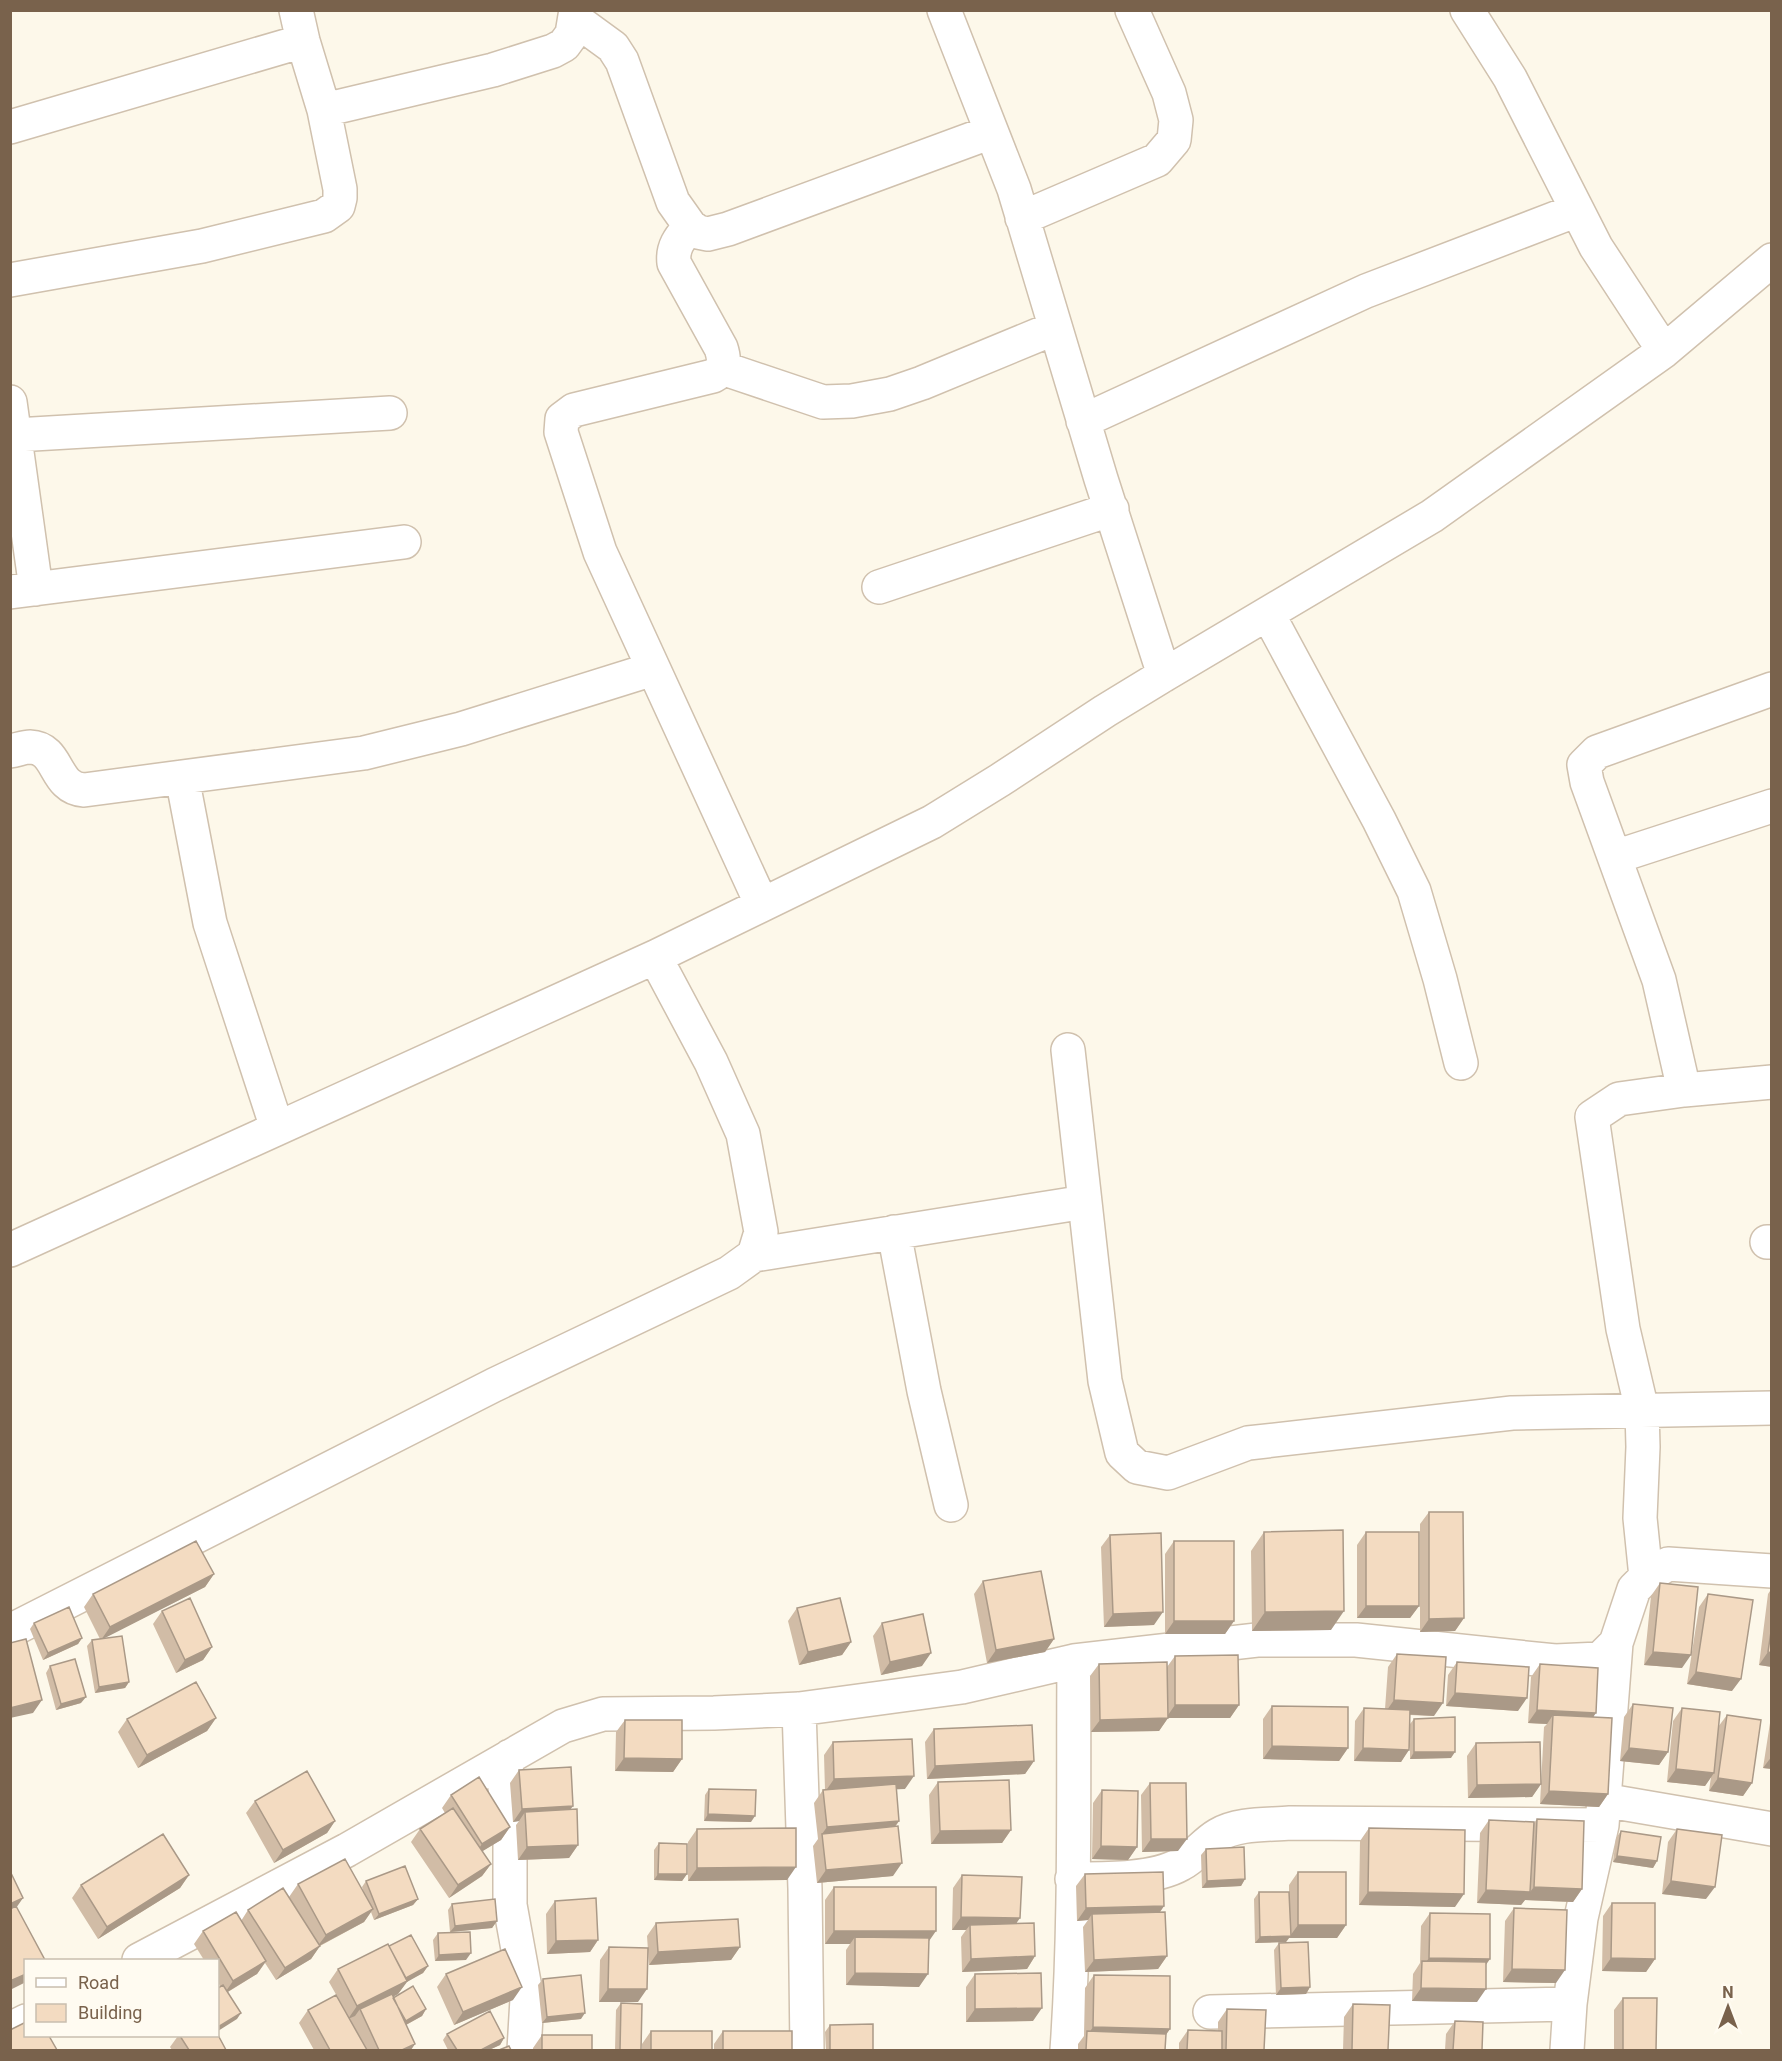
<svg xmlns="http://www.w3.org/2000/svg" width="1782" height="2061" font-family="Roboto,sans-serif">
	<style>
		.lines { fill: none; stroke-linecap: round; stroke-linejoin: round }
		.minor-casing { stroke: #d0c1ae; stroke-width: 36 }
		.minor { stroke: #fff; stroke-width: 33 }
		.wall { fill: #d1bca6 }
		.shaded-wall { fill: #aa9987 }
		.building { fill: #f3dbc1; stroke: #aa9987; stroke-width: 1.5 }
	</style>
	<rect width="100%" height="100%" fill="#fdf8ea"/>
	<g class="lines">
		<g class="minor-casing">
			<path id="minor" d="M944,10L1014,189L1101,479L1164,675
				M1467,10L1510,78L1596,247L1664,351
				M576,20L613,47L622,61L673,202L690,226L698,232L708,234L728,229L991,132
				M324,110L493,70L553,51L564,45L572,34L576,10
				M10,127L303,41
				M1022,218L1157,160L1174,140L1176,120L1169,93L1132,10
				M690,226C680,238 672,247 674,263L721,348C725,360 725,369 713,376L574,410L562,419L561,432L600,552L762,905
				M10,280L202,246L324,216L338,206L340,198V189L324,110L303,41L296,10
				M722,368L823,402L852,401L890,394L922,383L1055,328
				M10,402L36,589
				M1083,421L1366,291L1577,210
				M16,435L390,413
				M879,587L1112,509
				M10,592L404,542
				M1268,614L1379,820L1414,891L1440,979L1461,1063
				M10,751C17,750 24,747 30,747C60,748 53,788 84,790L364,753L461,729L653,669
				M182,777L210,923L277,1128
				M1615,857L1772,806
				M1068,1050L1105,1381L1122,1453L1137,1467L1168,1473L1248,1443L1512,1413L1772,1408
				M1684,1090L1659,980L1587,782L1584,765L1597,752L1772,689
				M894,1232L924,1391L951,1505
				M1767,1242H1772
				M10,1250L655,957L932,822L1000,780L1105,711L1164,675L1432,516L1664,351L1772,260
				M754,1255L1085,1202
				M1646,1577L1640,1518L1643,1447L1642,1410L1623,1329L1592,1117L1619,1099L1684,1090L1772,1082
				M10,1631L494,1385L729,1273L754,1255L761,1232L743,1134L711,1062L655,957
				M799,1709L805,1889L807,2050
				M510,1756L503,1774L510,1822V1905L527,1999L524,2050
				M1603,1800L1772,1829
				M1072,1879C1104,1879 1153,1880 1181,1864C1195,1857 1204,1843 1218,1835C1238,1823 1267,1825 1290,1823L1602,1825
				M139,1960L347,1850L563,1726L603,1714L714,1713L799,1709L962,1687L1074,1661L1257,1640H1356L1555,1661L1600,1659L1616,1643L1634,1589L1646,1577L1668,1564L1772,1571
				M1210,2012L1570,2004
				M10,2029L26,2021
				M1067,2050C1076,1921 1073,1790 1074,1661
				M1567,2050L1570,2004L1581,1918L1602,1825L1616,1643"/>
		</g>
		<use href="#minor" class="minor"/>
	</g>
	<path class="wall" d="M1429,1512L1464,1618L1455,1631L1420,1632V1524Z
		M1264,1532L1331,1630L1252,1631L1251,1551Z
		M1366,1532L1419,1606L1410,1618H1357V1545Z
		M1110,1535L1154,1625L1104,1627L1101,1547Z
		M1174,1541L1234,1621L1225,1634H1165V1554Z
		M214,1574L205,1587L103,1638L129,1682L125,1688L95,1693L87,1646L92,1640L100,1639L84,1607L93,1594Z
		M983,1581L1054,1639L1045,1652L987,1663L974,1594Z
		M1660,1583L1682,1668L1644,1665L1651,1596Z
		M1772,1588V1667L1759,1665L1768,1594Z
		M1708,1594L1732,1691L1687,1684L1699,1607Z
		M797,1608L851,1642L842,1655L799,1665L788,1621Z
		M162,1611L212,1647L203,1660L176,1673L153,1624Z
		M34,1623L82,1638L78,1644L43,1660L30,1629Z
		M882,1623L922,1666L881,1675L873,1636Z
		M1397,1654L1434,1716L1410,1715V1724L1414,1719L1451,1758L1410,1759V1747L1401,1762L1354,1761L1355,1721L1364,1708L1385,1709L1388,1667Z
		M1175,1656L1239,1705L1230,1718H1168L1159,1731L1091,1732L1090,1676L1099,1664L1167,1667Z
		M1457,1662L1518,1711L1446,1706L1448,1675Z
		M1540,1664L1593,1717L1608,1794L1599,1807L1540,1804L1544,1727L1547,1724L1528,1723L1531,1677Z
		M50,1666L81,1703L56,1710L46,1673Z
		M1633,1704L1668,1752L1659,1765L1620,1761L1624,1717Z
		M1272,1706L1348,1748L1339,1761L1263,1759V1719Z
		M1682,1708L1718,1727L1727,1715L1752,1783L1743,1796L1709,1791L1711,1777L1705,1786L1667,1782L1673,1721Z
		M216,1718L207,1731L138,1768L118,1732L127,1719Z
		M625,1720L682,1759L673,1772L615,1771L616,1732Z
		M1772,1722V1769L1763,1768L1770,1723Z
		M934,1729L1034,1761L1025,1774L927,1779L925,1742Z
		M833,1742L905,1789H896L899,1821L895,1827L893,1876L817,1883L813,1846L818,1839L814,1803L823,1790H825L824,1755Z
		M1476,1743L1541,1784L1532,1797L1468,1798L1467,1756Z
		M519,1770L570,1810L578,1845L569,1858L518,1860L516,1825L519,1821L513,1822L510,1783Z
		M938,1782L1011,1830L1002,1843L931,1844L929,1795Z
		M1150,1783L1178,1851L1142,1852L1141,1795Z
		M709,1789L751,1822L704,1821L705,1795Z
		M1102,1790L1137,1847L1128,1860L1092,1859L1093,1803Z
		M451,1795L510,1827L501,1840L482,1851L491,1864L482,1876L449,1898L411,1842L420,1829L445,1813L442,1808Z
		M255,1801L335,1821L327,1833L274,1863L246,1813Z
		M1537,1819L1582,1889L1573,1902L1525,1900L1521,1905L1477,1903L1480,1833L1489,1820L1534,1823Z
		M1369,1828L1455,1907L1359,1905L1360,1841Z
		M697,1829L787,1880L688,1881V1842Z
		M1677,1829L1706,1899L1662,1894L1668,1842Z
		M1621,1831L1657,1861L1653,1868L1613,1862L1616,1838Z
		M659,1843L687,1874L682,1881L654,1880V1850Z
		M1206,1849L1245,1879L1241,1886L1202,1888L1201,1855Z
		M1298,1872L1346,1925L1337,1938H1289L1286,1942L1255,1943L1254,1899L1259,1892H1289V1885Z
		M1085,1874L1164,1906L1160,1912L1167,1956L1158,1969L1085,1972L1083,1927L1088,1920L1077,1921L1076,1886Z
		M189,1875L180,1888L98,1939L72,1898L81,1885Z
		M962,1875L1017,1923L1035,1956L1027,1969L962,1972L961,1937L966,1930H952L953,1888Z
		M366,1881L418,1899L413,1905L374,1920L371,1912L364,1922L320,1946L311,1959L276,1980L265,1963L257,1974L228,1992L237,2019L218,1982V1960H204L194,1944L203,1931L241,1921L248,1910L289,1897L298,1884L364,1893L362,1887Z
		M834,1887L929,1942L919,1987L846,1985V1950L850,1944H825V1900Z
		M555,1901L598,1940L590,1952L547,1954L546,1914Z
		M1612,1903L1655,1959L1646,1972L1602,1971L1603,1916Z
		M452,1904L497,1921L492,1928L450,1932L448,1910Z
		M1514,1908L1556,1983L1503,1982L1505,1921Z
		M1430,1913L1486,1964L1477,2002L1412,2001L1413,1974L1420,1963L1421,1926Z
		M656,1923L740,1947L731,1960L649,1965L647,1936Z
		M438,1933L466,1960L435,1961L433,1940Z
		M1279,1943L1310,1987L1306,1994L1276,1995L1274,1950Z
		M389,1946L428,1966L423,1973L407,1981L398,1994L393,1997L426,2009L422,2016L406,2025L411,2050H314L299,2023L308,2010L338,1998L329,1982L338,1969Z
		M609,1947L638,2002H599L600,1960Z
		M446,1974L513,2000L454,2025L437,1987Z
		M975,1974L1033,2021L966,2022V1987Z
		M1094,1975L1170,2029L1166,2034L1165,2050H1078V2044L1084,2036L1085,1988Z
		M543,1979L581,2019L542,2023L538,1985Z
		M1623,1998L1656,2050H1614V2010Z
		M621,2003L641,2050H615L616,2010Z
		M1353,2004L1388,2050H1343L1344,2017Z
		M1227,2009L1264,2050H1179V2043L1188,2030L1218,2031V2022Z
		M1455,2021L1482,2050H1445L1446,2034Z
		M830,2025L873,2050H826L825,2032Z
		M651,2031L712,2050H642V2044Z
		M723,2031L792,2050H714V2044Z
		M447,2034L504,2038L500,2045L489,2050H448L443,2040Z
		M218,2035L226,2050H172L170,2047L178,2036Z
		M542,2035L592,2050H533V2048Z"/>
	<path class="shaded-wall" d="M214,1574L205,1587L101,1640L110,1627Z
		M1366,1606H1419L1410,1618H1357Z
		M1344,1611L1331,1630L1252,1631L1265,1612Z
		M1163,1612L1154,1625L1104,1627L1113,1614Z
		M1464,1618L1455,1631L1420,1632L1429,1619Z
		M1174,1621H1234L1225,1634H1165Z
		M82,1638L78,1644L43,1660L48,1653Z
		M1054,1639L1045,1652L987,1663L996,1650Z
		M851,1642L842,1655L799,1665L808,1652Z
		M212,1647L203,1660L176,1673L185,1660Z
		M1653,1652L1691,1655L1682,1668L1644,1665Z
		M1768,1652L1772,1653V1667L1759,1665Z
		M931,1653L922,1666L881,1675L890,1662Z
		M1696,1672L1741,1679L1732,1691L1687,1684Z
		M129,1682L125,1688L95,1693L99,1687Z
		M1455,1693L1527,1698L1518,1711L1446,1706Z
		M86,1697L81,1703L56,1710L61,1704Z
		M42,1700L33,1713L10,1718V1708Z
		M1394,1700L1443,1703L1434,1716L1385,1713Z
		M1175,1705H1239L1230,1718H1166Z
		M1537,1710L1596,1713L1587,1726L1553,1715L1547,1724L1528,1723Z
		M216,1718L207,1731L138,1768L147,1755Z
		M1168,1718L1159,1731L1091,1732L1100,1720Z
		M1272,1746L1348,1748L1339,1761L1263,1759Z
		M1363,1748L1409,1750L1401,1762L1354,1761Z
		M1629,1748L1668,1752L1659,1765L1620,1761Z
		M1414,1752H1455L1451,1758L1410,1759Z
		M1772,1756V1769L1763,1768Z
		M624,1758L682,1759L673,1772L615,1771Z
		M1034,1761L1025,1774L927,1779L935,1766Z
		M1676,1769L1714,1773L1705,1786L1667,1782Z
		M914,1776L905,1789L825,1792L834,1779Z
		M1718,1778L1752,1783L1743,1796L1709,1791Z
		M1541,1784L1532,1797L1468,1798L1477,1785Z
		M1549,1791L1608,1794L1599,1807L1540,1804Z
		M573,1806L564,1818L525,1812L519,1821L513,1822L522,1809Z
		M708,1814L755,1816L751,1822L704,1821Z
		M335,1821L327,1833L274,1863L283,1850Z
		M899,1821L890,1833L822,1834L827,1827Z
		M510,1827L501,1840L473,1857L482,1844Z
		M1011,1830L1002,1843L931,1844L940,1831Z
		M1151,1839H1187L1178,1851L1142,1852Z
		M578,1845L569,1858L518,1860L527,1847Z
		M1101,1846L1137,1847L1128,1860L1092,1859Z
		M1617,1856L1657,1861L1653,1868L1613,1862Z
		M902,1863L893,1876L817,1883L826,1870Z
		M491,1864L482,1876L449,1898L458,1885Z
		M796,1867L787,1880L688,1881L697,1868Z
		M658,1874H687L682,1881L654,1880Z
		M189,1875L180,1888L98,1939L107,1927Z
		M1245,1879L1241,1886L1202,1888L1207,1881Z
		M1671,1881L1715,1887L1706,1899L1662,1894Z
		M1534,1887L1582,1889L1573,1902L1525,1900L1521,1905L1477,1903L1486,1890L1530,1892Z
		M1368,1892L1464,1894L1455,1907L1359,1905Z
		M23,1898L14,1911L10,1913V1904Z
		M418,1899L413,1905L374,1920L379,1914Z
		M1164,1906L1155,1919L1092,1914L1088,1920L1077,1921L1086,1908Z
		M373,1909L364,1922L317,1947L326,1935Z
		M961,1917L1020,1918L1011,1931L970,1925L966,1930H952Z
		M497,1921L492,1928L450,1932L455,1926Z
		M1298,1925H1346L1337,1938H1289L1286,1942L1255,1943L1260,1937L1290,1936Z
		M834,1931H936L927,1944L855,1937L850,1944H825Z
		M598,1940L590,1952L547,1954L556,1941Z
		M320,1946L311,1959L276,1980L285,1968Z
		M740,1947L731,1960L649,1965L658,1952Z
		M471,1953L466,1960L435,1961L439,1955Z
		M1035,1956L1027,1969L962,1972L971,1959Z
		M1167,1956L1158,1969L1085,1972L1094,1960Z
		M1429,1958L1490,1959L1481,1972L1421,1969Z
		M1611,1958L1655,1959L1646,1972L1602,1971Z
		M266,1961L257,1974L224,1994L233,1981Z
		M428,1966L423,1973L407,1982L398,1994L362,2013L360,2009L355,2016L348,2019L357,2006L403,1980Z
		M1512,1969L1565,1970L1556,1983L1503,1982Z
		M855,1973L928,1974L919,1987L846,1985Z
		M26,1974V1982L10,1990V1981Z
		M522,1987L513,2000L454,2025L463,2012Z
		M1310,1987L1306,1994L1276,1995L1281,1988Z
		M1421,1988L1486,1989L1477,2002L1412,2001Z
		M608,1989H647L638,2002H599Z
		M1042,2008L1033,2021L966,2022L975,2009Z
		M426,2009L422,2016L402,2027L406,2021Z
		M241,2013L237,2019L218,2031V2027Z
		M585,2013L581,2019L542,2023L547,2017Z
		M1093,2027L1170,2029L1161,2042L1087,2036Z
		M504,2038L500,2045L489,2050H481Z
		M415,2044L411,2050H402Z"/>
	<path class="building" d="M1429,1512H1463L1464,1618L1429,1619Z
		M1343,1530L1344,1611L1265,1612L1264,1532Z
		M1366,1532H1419V1606H1366Z
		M1161,1533L1163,1612L1113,1614L1110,1535Z
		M196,1541L214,1574L110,1627L93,1594Z
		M1174,1541H1234V1621H1174Z
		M1041,1571L1054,1639L996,1650L983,1581Z
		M1660,1583L1698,1587L1691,1655L1653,1652Z
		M1708,1594L1753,1600L1741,1679L1696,1672Z
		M190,1598L212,1647L185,1660L162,1611Z
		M840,1598L851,1642L808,1652L797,1608Z
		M69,1607L82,1638L48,1653L34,1623Z
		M923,1614L931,1653L890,1662L882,1623Z
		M1772,1625V1653L1768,1652Z
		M122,1636L129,1682L99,1687L92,1640Z
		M26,1639L42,1700L10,1708V1643Z
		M1397,1654L1446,1657L1443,1703L1394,1700Z
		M1238,1655L1239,1705H1175V1656Z
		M75,1659L86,1697L61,1704L50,1666Z
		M1167,1662L1168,1718L1100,1720L1099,1664Z
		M1457,1662L1529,1667L1527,1698L1455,1693Z
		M1540,1664L1598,1668L1596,1713L1537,1710Z
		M196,1682L216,1718L147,1755L127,1719Z
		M1633,1704L1673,1708L1668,1752L1629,1748Z
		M1272,1706L1348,1707V1748L1272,1746Z
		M1364,1708L1410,1710L1409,1750L1363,1748Z
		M1682,1708L1720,1712L1714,1773L1676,1769Z
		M1553,1715L1612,1718L1608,1794L1549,1791Z
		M1727,1715L1761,1720L1752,1783L1718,1778Z
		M1455,1717V1752H1414V1719Z
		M625,1720H682V1759L624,1758Z
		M1032,1725L1034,1761L935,1766L934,1729Z
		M912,1739L914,1776L834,1779L833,1742Z
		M1540,1742L1541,1784L1477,1785L1476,1743Z
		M571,1767L573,1806L522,1809L519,1770Z
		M307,1771L335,1821L283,1850L255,1801Z
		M479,1777L510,1827L482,1844L451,1795Z
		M1009,1780L1011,1830L940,1831L938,1782Z
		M1150,1783H1186L1187,1839H1151Z
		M896,1784L899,1821L827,1827L823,1790Z
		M709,1789L756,1790L755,1816L708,1814Z
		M1102,1790L1138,1791L1137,1847L1101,1846Z
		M453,1808L491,1864L458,1885L420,1829Z
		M577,1809L578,1845L527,1847L525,1812Z
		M1537,1819L1584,1821L1582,1889L1534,1887Z
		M1489,1820L1534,1822L1530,1892L1486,1890Z
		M898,1826L902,1863L826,1870L822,1834Z
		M796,1828V1867L697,1868V1829Z
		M1369,1828L1465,1830L1464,1894L1368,1892Z
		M1677,1829L1722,1835L1715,1887L1671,1881Z
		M1621,1831L1661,1837L1657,1861L1617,1856Z
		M163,1834L189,1875L107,1927L81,1885Z
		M659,1843L687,1844V1874H658Z
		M1244,1847L1245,1879L1207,1881L1206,1849Z
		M345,1859L373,1909L326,1935L298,1884Z
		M405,1866L418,1899L379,1914L366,1881Z
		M10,1871L23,1898L10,1904Z
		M1163,1872L1164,1906L1086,1908L1085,1874Z
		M1298,1872H1346V1925H1298Z
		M962,1875L1022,1877L1020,1918L961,1917Z
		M834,1887H936V1931H834Z
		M283,1888L320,1946L285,1968L248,1910Z
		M1259,1892H1289L1291,1936L1260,1937Z
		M596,1898L598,1940L556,1941L555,1901Z
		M495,1899L497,1921L455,1926L452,1904Z
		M1612,1903H1655V1959L1611,1958Z
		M16,1906L45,1960H26V1974L10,1981V1909Z
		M1514,1908L1567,1910L1565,1970L1512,1969Z
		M236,1912L266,1961L233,1981L203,1931Z
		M1165,1912L1167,1956L1094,1960L1092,1914Z
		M1430,1913L1490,1914V1959L1429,1958Z
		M738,1919L740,1947L658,1952L656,1923Z
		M1034,1923L1035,1956L971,1959L970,1925Z
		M470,1932L471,1953L439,1955L438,1933Z
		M411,1935L428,1966L406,1978L389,1946Z
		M855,1937L929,1938L928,1974L855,1973Z
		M1308,1942L1310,1987L1281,1988L1279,1943Z
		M388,1944L407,1981L357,2006L338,1969Z
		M609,1947L648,1948L647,1989H608Z
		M505,1949L522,1987L463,2012L446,1974Z
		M1422,1961L1486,1962V1989L1421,1988Z
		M1041,1973L1042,2008L975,2009V1974Z
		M581,1975L585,2013L547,2017L543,1979Z
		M1094,1975L1170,1976V2029L1093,2027Z
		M223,1985L241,2013L218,2027V1988Z
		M413,1986L426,2009L406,2021L393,1998Z
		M392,1994L415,2044L402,2050H379L360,2009Z
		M336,1995L367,2050H330L308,2010Z
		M1623,1998H1657L1656,2050H1623Z
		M621,2003L642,2004L641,2050H620Z
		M1353,2004L1390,2005L1388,2050H1352Z
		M1227,2009L1266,2010L1264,2050H1226Z
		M490,2011L504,2038L481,2050H457L447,2034Z
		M1455,2021L1483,2022L1482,2050H1453Z
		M26,2022V2036H49L57,2050H10V2030Z
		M873,2024V2050H830V2025Z
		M1188,2030L1222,2031V2050H1187Z
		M651,2031H712V2050H651Z
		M723,2031H792V2050H723Z
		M1087,2031L1166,2034L1165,2050H1086Z
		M218,2035L226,2050H189L180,2036Z
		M542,2035H592V2050H542Z
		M509,2046L511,2050H499Z"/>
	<rect width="1782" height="2061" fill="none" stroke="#79624c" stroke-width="24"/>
	<rect x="24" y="1959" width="195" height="78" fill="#fffbf1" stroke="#c9beaf" stroke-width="1.5"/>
	<rect x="36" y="1978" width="30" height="9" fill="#ffffff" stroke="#c9beaf" stroke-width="1.5"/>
	<text x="78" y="1989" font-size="18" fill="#79624c">Road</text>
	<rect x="36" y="2004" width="30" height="18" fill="#f3dbc1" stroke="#c9beaf" stroke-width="1.5"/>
	<text x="78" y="2019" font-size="18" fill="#79624c">Building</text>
	<g transform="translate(1728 2007)" stroke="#fffbf1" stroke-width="4.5" paint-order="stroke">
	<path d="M0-4.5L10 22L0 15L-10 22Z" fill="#79624c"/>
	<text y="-9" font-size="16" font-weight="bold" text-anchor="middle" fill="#79624c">N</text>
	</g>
</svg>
